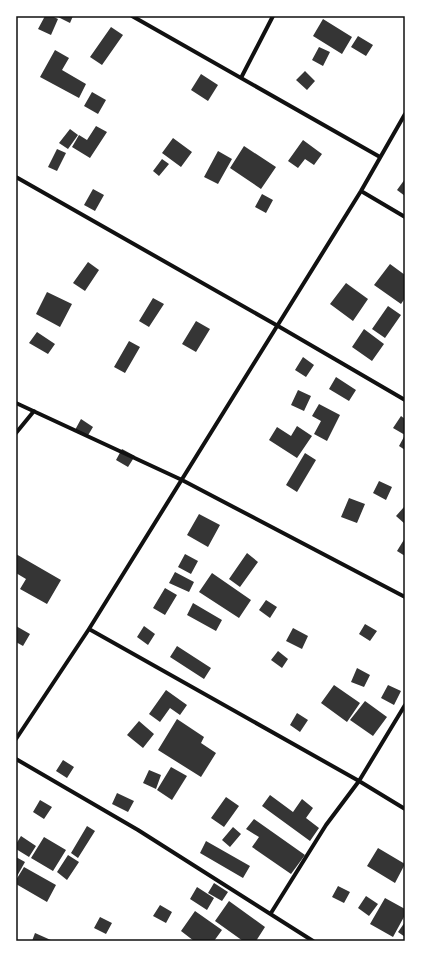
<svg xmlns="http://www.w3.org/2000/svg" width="421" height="957" font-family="Overpass,sans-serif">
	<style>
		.building { fill: #353535 }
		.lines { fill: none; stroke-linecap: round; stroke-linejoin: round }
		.minor { stroke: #111; stroke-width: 4 }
		.neatline { fill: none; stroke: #111; stroke-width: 1.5 }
	</style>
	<rect width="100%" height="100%" fill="#fff"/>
	<path class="building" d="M45,16H52L58,19L51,35L38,29Z
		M56,16H73L70,23Z
		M323,19L352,37L342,54L313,36Z
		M111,27L123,35L102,65L90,57Z
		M358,36L373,45L366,56L351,47Z
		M319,47L330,52L323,66L312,60Z
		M55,50L69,58L62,70L86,84L79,98L40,77Z
		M305,71L315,81L307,90L296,80Z
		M201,74L218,85L208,101L191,90Z
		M92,92L106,100L98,114L84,106Z
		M96,126L107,132L90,158L72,147L79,135L87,140Z
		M70,129L78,135L68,149L59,143Z
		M173,138L192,152L181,167L162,153Z
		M303,140L322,154L314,165L305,159L298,168L288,161Z
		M244,146L276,167L261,189L230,168Z
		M57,149L66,153L57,171L48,167Z
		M218,151L232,159L218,184L204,177Z
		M162,159L169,164L159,176L153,171Z
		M405,179V196L397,190Z
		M93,189L104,195L95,211L84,205Z
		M262,194L273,200L266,213L255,207Z
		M88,262L99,270L85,291L73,283Z
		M390,264L405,275V298L401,304L374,285Z
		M346,283L368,299L353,321L330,304Z
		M47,292L72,304L60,327L36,314Z
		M153,298L164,304L149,327L139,321Z
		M388,306L401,315L385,338L372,329Z
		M196,321L210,329L196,352L182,344Z
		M364,329L384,344L372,361L352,347Z
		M37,332L55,344L48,354L29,343Z
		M129,341L140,347L125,373L114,367Z
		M303,357L314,365L306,377L295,370Z
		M336,377L356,390L349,401L329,389Z
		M298,390L311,396L304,411L291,405Z
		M319,404L340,415L327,441L314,434L321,421L312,416Z
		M401,416L405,419V450L399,446L405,435L393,428Z
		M81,419L93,427L87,437L75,430Z
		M297,426L312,436L297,458L269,440L277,427L291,436Z
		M122,449L135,456L128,467L116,460Z
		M305,453L316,460L297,492L286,485Z
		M379,481L392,487L386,500L373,493Z
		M349,498L365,504L357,523L341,517Z
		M404,507L405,508V524L396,516Z
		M199,514L220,525L208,547L187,535Z
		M405,538V556L397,551Z
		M247,553L258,562L240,587L229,579Z
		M16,554L61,580L47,604L20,589L26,579L16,573Z
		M185,554L198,561L191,574L178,567Z
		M175,572L194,582L189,592L169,583Z
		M212,573L251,600L239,618L199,592Z
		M165,588L177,595L165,615L153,608Z
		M266,600L277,607L270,618L259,610Z
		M193,603L222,620L216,631L187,615Z
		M365,624L377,631L370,641L359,634Z
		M16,626L30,634L23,646L16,642Z
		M144,626L155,634L148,645L137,637Z
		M293,628L308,636L302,649L286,641Z
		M177,646L211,668L204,679L170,657Z
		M278,651L288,659L282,668L271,660Z
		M357,668L370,675L364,687L351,682Z
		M334,685L360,703L347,722L321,703Z
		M388,685L401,691L394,705L381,698Z
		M166,690L187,705L180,715L170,708L160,722L149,714Z
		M365,701L387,717L373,736L350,720Z
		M297,713L308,720L300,732L290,725Z
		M177,719L204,737L201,743L216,753L201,777L158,750Z
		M139,721L154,734L143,748L127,735Z
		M63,760L74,767L67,778L56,771Z
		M171,767L187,776L172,800L157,790Z
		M149,770L161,775L156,789L143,783Z
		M117,793L134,801L128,812L112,804Z
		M270,795L293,812L302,799L313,808L306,818L319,828L310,841L262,806Z
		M226,797L239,806L224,827L211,818Z
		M40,800L52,807L44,819L33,812Z
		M254,819L305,855L291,874L252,847L259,837L246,829Z
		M87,826L95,831L78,858L71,853Z
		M233,827L241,834L230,847L222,840Z
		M21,836L36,846L29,857L16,849V844Z
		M44,837L66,850L53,871L31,858Z
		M206,841L250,866L243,878L200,853Z
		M378,848L405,864L395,883L367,866Z
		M68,855L79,862L67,880L57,872Z
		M16,857L25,862L16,878Z
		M24,867L56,885L47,902L16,884V880Z
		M214,883L228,892L222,901L208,893Z
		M338,886L350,892L344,903L332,897Z
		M197,887L214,898L207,910L190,899Z
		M366,896L378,904L369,916L358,908Z
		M385,898L405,909V915L393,937L370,924Z
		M229,901L265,927L256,941H243L215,921Z
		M160,905L172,912L166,923L153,916Z
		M195,911L222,930L214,941H194L181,931Z
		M100,917L112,923L106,934L94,928Z
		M405,922V937L398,932Z
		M35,933L53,941H32Z"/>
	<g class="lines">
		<path class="minor" d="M132,16L380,157
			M241,78L273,16
			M16,177L278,326L405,400
			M361,191L405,217
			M16,403L182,480L405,597
			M16,433L34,411
			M89,629L359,781L405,809
			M16,739L89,629L361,191L405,114
			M16,759L138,830L313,941
			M271,913L326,825L359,781L405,705"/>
	</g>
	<rect width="421" height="957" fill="none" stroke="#ffffff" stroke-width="34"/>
	<rect x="17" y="17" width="387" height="923" class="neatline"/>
</svg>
